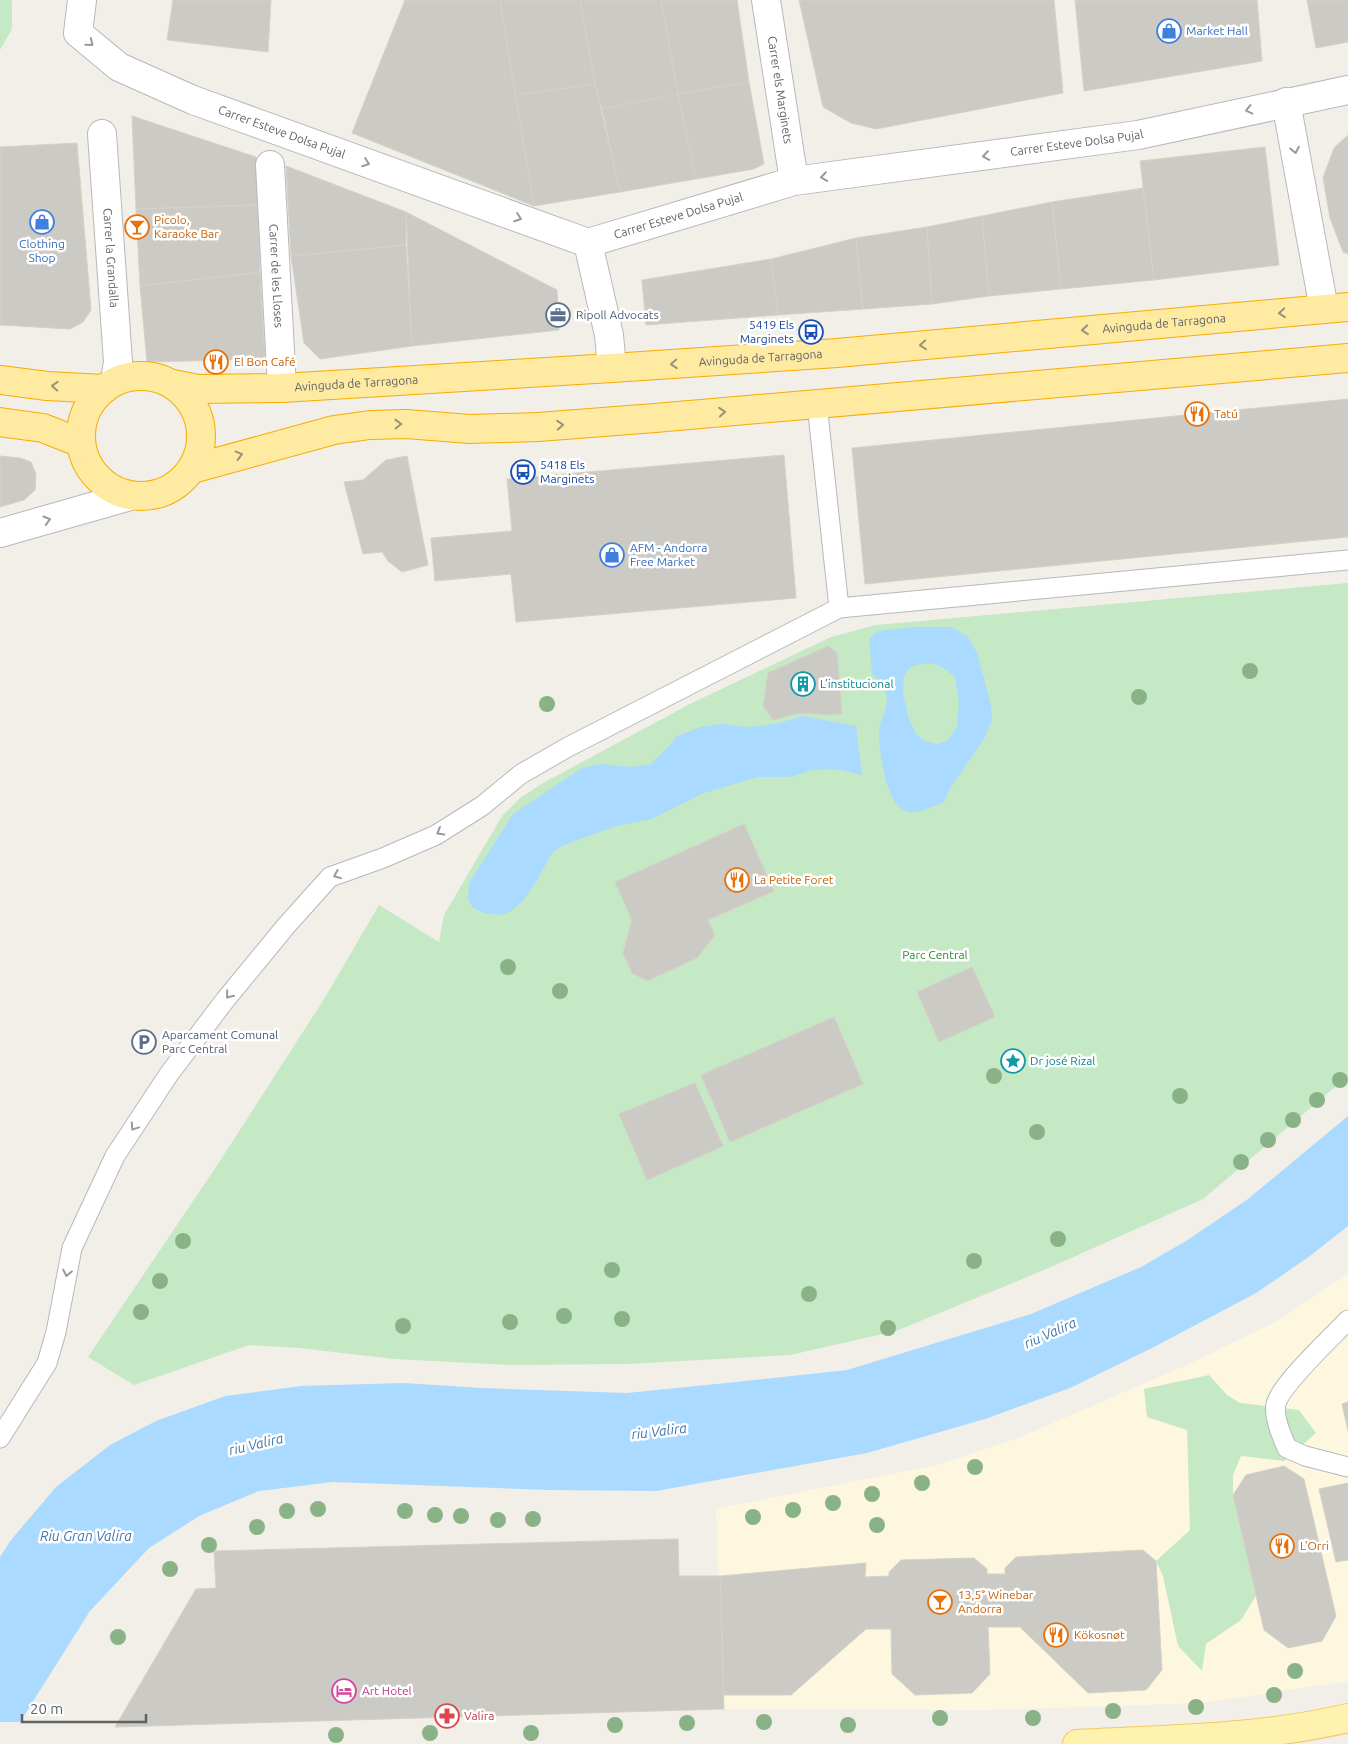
<svg xmlns="http://www.w3.org/2000/svg" width="1348" height="1744" font-family="Ubuntu,sans-serif">
	<style>
		.commercial { fill: #fef7e0 }
		.green { fill: #c5e8c5 }
		.water { fill: #aadaff; fill-rule: evenodd }
		.building { fill: #cccac5; stroke: #d6d1c6 }
		.lines { fill: none; stroke-linecap: round; stroke-linejoin: round }
		.service-casing { stroke: #b5b8bc; stroke-width: 21 }
		.minor-casing { stroke: #b5b8bc; stroke-width: 30 }
		.primary-casing { stroke: #f2c960; stroke-width: 30 }
		.trunk-casing { stroke: #f9ab00; stroke-width: 30 }
		.service { stroke: #fff; stroke-width: 19 }
		.minor { stroke: #fff; stroke-width: 28 }
		.primary { stroke: #fff2af; stroke-width: 28 }
		.trunk { stroke: #feeaa1; stroke-width: 28 }
		.tree { fill: #89b387 }
		.oneway { stroke: #979a9d }
		.oneway2 { stroke: #97927c }
		.labels { text-anchor: middle; stroke-width: 5; stroke-linejoin: round; paint-order: stroke }
		.shop-label { font-size: 12px; fill: #366cbe; stroke: #fff; text-anchor: start }
		.street-label { font-size: 12px; fill: #5f6368; stroke: #fff }
		.food-label { font-size: 12px; fill: #c56008; stroke: #fff; text-anchor: start }
		.service-label { font-size: 12px; fill: #4e5e75; stroke: #fff; text-anchor: start }
		.transit-label { font-size: 12px; fill: #164399; stroke: #fff; text-anchor: end }
		.culture-label { font-size: 12px; fill: #0d838f; stroke: #fff; text-anchor: start }
		.park-label { font-size: 12px; fill: #348238; stroke: #fff }
		.hotel-label { font-size: 12px; fill: #b23c85; stroke: #fff; text-anchor: start }
		.health-label { font-size: 12px; fill: #be3a42; stroke: #fff; text-anchor: start }
		.water-label { font-size: 14px; font-style: italic; fill: #4174aa; stroke: #fff }
	</style>
	<rect width="100%" height="100%" fill="#f1efe8"/>
	<path class="commercial" d="M1348,1273V1681L1202,1703L988,1710L724,1709L716,1509L942,1464L1023,1436L1189,1364L1279,1320Z"/>
	<path class="green" d="M0,0H11L12,2V29L0,50Z
		M1348,583V1076L1203,1199L1051,1267L896,1331L790,1355L628,1364L511,1365L395,1359L299,1348L249,1345L134,1385L88,1357L218,1164L326,996L379,905L439,942L444,915L502,816L520,798L543,783L690,704L831,637L876,625Z
		M1209,1375L1227,1395L1240,1403L1299,1410L1316,1433L1284,1461L1241,1456L1233,1475V1495L1256,1596L1241,1620L1206,1644L1202,1671L1178,1646L1163,1576L1156,1561L1190,1530L1187,1430L1147,1417L1144,1389Z"/>
	<path class="water" d="M915,627H952L968,637L977,653L991,705L992,721L984,739L951,787L943,803C933,806 919,814 909,812C885,808 880,753 879,733C879,718 893,704 884,688C880,682 878,678 872,674L869,639L878,631ZM921,664H935L945,669L955,677L959,702L957,727L947,741L937,744L925,741L916,734L909,719L903,694L904,677L910,667Z
		M803,716L856,726L862,775L842,770L826,769L812,770L790,777H758L704,793L652,819L616,826L564,845L552,853L536,882L522,902L511,911L501,915L484,913L473,908L468,899L469,883L513,814L582,768L601,764L631,767L651,764L666,749L677,736L701,727L721,724L747,727L775,724Z
		M1348,1116V1226L1310,1256L1256,1293L1154,1347L1070,1388L985,1419L867,1453L656,1491L547,1490L333,1482L259,1491L199,1516L149,1548L90,1611L20,1722H0V1557L11,1540L56,1487L110,1445L156,1421L225,1396L301,1386L403,1383L482,1388L627,1393L736,1382L847,1370L1031,1314L1141,1267L1186,1241L1248,1199Z"/>
	<path class="building" d="M173,0H271L268,52L167,40Z
		M405,0H500L534,206L352,133Z
		M500,0H580L595,84L515,95Z
		M580,0H661L678,94L602,109L595,84Z
		M661,0H737L749,82L678,94Z
		M799,0H1054L1063,93L876,129L851,123L823,107Z
		M1075,0H1257L1262,61L1084,91Z
		M1307,0H1348V42L1316,48Z
		M749,82L764,164L754,169L696,179L678,94Z
		M595,84L620,192L534,206L515,95Z
		M678,94L696,179L620,192L602,109Z
		M132,116L256,157L258,205L136,209Z
		M1348,135V254L1343,252L1330,218L1323,178L1334,148Z
		M77,143L91,310L83,322L70,329L0,325V147Z
		M1265,147L1279,265L1154,280L1140,161Z
		M286,166L406,212V245L291,256Z
		M1143,188L1154,280L1061,289L1052,202Z
		M1052,202L1061,289L989,296L982,216Z
		M258,205L260,272L140,286L136,209Z
		M406,212L557,290L559,330L412,346Z
		M982,216L989,296L932,304L927,227Z
		M927,227L932,304L863,309L856,238Z
		M856,238L863,309L778,315L771,259Z
		M406,245L412,346L320,359L304,343L291,256Z
		M771,259L778,315L646,325L642,280Z
		M260,272L265,359L147,362L140,286Z
		M1348,399V537L865,584L852,448Z
		M784,455L796,598L516,622L511,574L435,581L431,538L512,531L507,479Z
		M0,456L20,458L31,462L36,474L35,490L24,500L0,507Z
		M407,456L428,565L402,572L388,561L382,552L363,554L344,482L363,480L386,460Z
		M828,646L837,653L842,714L829,715L800,713L773,720L763,706L768,673Z
		M744,824L774,891L708,920L715,935L697,958L647,981L632,973L623,953L632,920L615,882Z
		M972,967L995,1017L939,1042L917,992Z
		M834,1017L863,1084L730,1142L701,1075Z
		M695,1083L723,1146L647,1180L619,1114Z
		M1348,1402V1431L1342,1404Z
		M1284,1466L1304,1479L1336,1616L1322,1641L1288,1648L1264,1630L1233,1495L1246,1475Z
		M1348,1483V1560L1336,1562L1319,1489Z
		M678,1539L679,1576H720L724,1709L115,1727L196,1589L216,1588L214,1551Z
		M1143,1550L1156,1561L1162,1670L1146,1690L1088,1693L1020,1627H988L990,1674L972,1693L915,1695L892,1674L891,1629H866L791,1695H724L720,1576L866,1563L865,1577L889,1576V1572L901,1560L974,1558L987,1569V1574H1005V1568L1016,1557Z"/>
	<g class="lines">
		<g class="service-casing">
			<path id="service" d="M817,404L839,608
				M1348,1320C1332,1337 1281,1384 1276,1404C1273,1416 1282,1437 1287,1448L1305,1456L1348,1467
				M0,1438L47,1363L56,1332L72,1248L115,1156L169,1074L226,999L286,926L330,877L383,858L436,835L482,806L521,774L568,747L839,608L1348,560"/>
		</g>
		<g class="minor-casing">
			<g id="minor">
				<path id="s1" d="M82,0L78,33L119,67L193,100L588,243L794,181L1138,135L1348,90"/>
				<path id="s2" d="M766,0L794,181"/>
				<path d="M1286,102L1324,309"/>
				<path id="s3" d="M102,134L118,362L115,381"/>
				<path id="s4" d="M270,165L282,388"/>
				<path d="M588,243L609,335L612,368"/>
				<path d="M0,533L130,496"/>
			</g>
		</g>
		<g class="primary-casing">
			<path id="primary" d="M1077,1744C1168,1739 1258,1739 1348,1718"/>
		</g>
		<g class="trunk-casing">
			<g id="trunk">
				<circle cx="141" cy="436" r="60"/>
				<path d="M0,380L47,386L104,389"/>
				<path id="s5" d="M173,384L198,389L282,388L612,368L837,353L1348,307"/>
				<path d="M0,422L43,428L81,443"/>
				<path d="M192,469L334,430L370,425L406,424L470,429L538,427L655,418L1348,358"/>
			</g>
		</g>
		<use href="#service" class="service"/>
		<use href="#minor" class="minor"/>
		<use href="#primary" class="primary"/>
		<use href="#trunk" class="trunk"/>
	</g>
	<g class="tree">
		<circle cx="1250" cy="671" r="8"/>
		<circle cx="1139" cy="697" r="8"/>
		<circle cx="547" cy="704" r="8"/>
		<circle cx="508" cy="967" r="8"/>
		<circle cx="560" cy="991" r="8"/>
		<circle cx="994" cy="1076" r="8"/>
		<circle cx="1340" cy="1080" r="8"/>
		<circle cx="1180" cy="1096" r="8"/>
		<circle cx="1317" cy="1100" r="8"/>
		<circle cx="1293" cy="1120" r="8"/>
		<circle cx="1037" cy="1132" r="8"/>
		<circle cx="1268" cy="1140" r="8"/>
		<circle cx="1241" cy="1162" r="8"/>
		<circle cx="1058" cy="1239" r="8"/>
		<circle cx="183" cy="1241" r="8"/>
		<circle cx="974" cy="1261" r="8"/>
		<circle cx="612" cy="1270" r="8"/>
		<circle cx="160" cy="1281" r="8"/>
		<circle cx="809" cy="1294" r="8"/>
		<circle cx="141" cy="1312" r="8"/>
		<circle cx="564" cy="1316" r="8"/>
		<circle cx="622" cy="1319" r="8"/>
		<circle cx="510" cy="1322" r="8"/>
		<circle cx="403" cy="1326" r="8"/>
		<circle cx="888" cy="1328" r="8"/>
		<circle cx="975" cy="1467" r="8"/>
		<circle cx="922" cy="1483" r="8"/>
		<circle cx="872" cy="1494" r="8"/>
		<circle cx="833" cy="1503" r="8"/>
		<circle cx="318" cy="1509" r="8"/>
		<circle cx="793" cy="1510" r="8"/>
		<circle cx="287" cy="1511" r="8"/>
		<circle cx="405" cy="1511" r="8"/>
		<circle cx="435" cy="1515" r="8"/>
		<circle cx="461" cy="1516" r="8"/>
		<circle cx="753" cy="1517" r="8"/>
		<circle cx="533" cy="1519" r="8"/>
		<circle cx="498" cy="1520" r="8"/>
		<circle cx="877" cy="1525" r="8"/>
		<circle cx="257" cy="1527" r="8"/>
		<circle cx="209" cy="1545" r="8"/>
		<circle cx="170" cy="1569" r="8"/>
		<circle cx="118" cy="1637" r="8"/>
		<circle cx="1295" cy="1671" r="8"/>
		<circle cx="1274" cy="1695" r="8"/>
		<circle cx="1196" cy="1707" r="8"/>
		<circle cx="1113" cy="1711" r="8"/>
		<circle cx="940" cy="1718" r="8"/>
		<circle cx="1033" cy="1718" r="8"/>
		<circle cx="764" cy="1722" r="8"/>
		<circle cx="687" cy="1723" r="8"/>
		<circle cx="615" cy="1725" r="8"/>
		<circle cx="848" cy="1725" r="8"/>
		<circle cx="430" cy="1733" r="8"/>
		<circle cx="531" cy="1733" r="8"/>
		<circle cx="336" cy="1735" r="8"/>
	</g>
	<defs><path id="oneway-chevron" d="M-2-3.5L2.5 0L-2 3.5" fill="none" stroke-width="1.6" stroke-linecap="round" stroke-linejoin="round" transform="scale(1.25)"/></defs>
	<g class="oneway">
		<use href="#oneway-chevron" transform="translate(90 43) rotate(40)"/>
		<use href="#oneway-chevron" transform="translate(1249 110) rotate(167)"/>
		<use href="#oneway-chevron" transform="translate(1295 150) rotate(79)"/>
		<use href="#oneway-chevron" transform="translate(986 156) rotate(172)"/>
		<use href="#oneway-chevron" transform="translate(366 163) rotate(20)"/>
		<use href="#oneway-chevron" transform="translate(824 177) rotate(172)"/>
		<use href="#oneway-chevron" transform="translate(518 218) rotate(20)"/>
		<use href="#oneway-chevron" transform="translate(47 520) rotate(-16)"/>
		<use href="#oneway-chevron" transform="translate(440 832) rotate(150)"/>
		<use href="#oneway-chevron" transform="translate(337 875) rotate(158)"/>
		<use href="#oneway-chevron" transform="translate(229 995) rotate(129)"/>
		<use href="#oneway-chevron" transform="translate(134 1127) rotate(124)"/>
		<use href="#oneway-chevron" transform="translate(67 1273) rotate(102)"/>
	</g>
	<g class="oneway2">
		<use href="#oneway-chevron" transform="translate(1282 313) rotate(175)"/>
		<use href="#oneway-chevron" transform="translate(1085 330) rotate(175)"/>
		<use href="#oneway-chevron" transform="translate(923 345) rotate(175)"/>
		<use href="#oneway-chevron" transform="translate(674 364) rotate(176)"/>
		<use href="#oneway-chevron" transform="translate(55 386) rotate(-177)"/>
		<use href="#oneway-chevron" transform="translate(722 412) rotate(-5)"/>
		<use href="#oneway-chevron" transform="translate(398 424) rotate(-1)"/>
		<use href="#oneway-chevron" transform="translate(560 425) rotate(-4)"/>
		<use href="#oneway-chevron" transform="translate(239 455) rotate(-15)"/>
	</g>
	<defs>
		<g id="shop-ring" transform="scale(1.25)"><circle r="9.5" fill="#fff" stroke="#3f7fe0" stroke-width="1.5"/><path d="M-5-2.5h2.3a2.7 3.5 0 0 1 5.4 0H5L5.5 6h-11ZM-1.5-2.5h3a1.5 2.3 0 0 0-3 0Z" fill="#3f7fe0"/></g>
		<g id="bar-ring" transform="scale(1.25)"><circle r="9.5" fill="#fff" stroke="#e8710a" stroke-width="1.5"/><path d="M-6-5H6L.8 .8V4.5H3.5V6h-7V4.5H-.8V.8Z" fill="#e8710a"/></g>
		<g id="office-ring" transform="scale(1.25)"><circle r="9.5" fill="#fff" stroke="#5c6f8a" stroke-width="1.5"/><path d="M-6-3h4V-5.5h4V-3h4V5H-6ZM-1-4.5V-3h2v-1.5ZM-6 0V1H6V0Z" fill="#5c6f8a"/></g>
		<g id="bus-ring" transform="scale(1.25)"><circle r="9.5" fill="#fff" stroke="#1a4fb4" stroke-width="1.5"/><path d="M-5-6H5V4H4V6H2V4H-2V6H-4V4H-5ZM-3.5-4V0h7V-4ZM-3.5 1.2v1.5H-2V1.2ZM2 1.2v1.5H3.5V1.2Z" fill="#1a4fb4"/></g>
		<g id="restaurant-ring" transform="scale(1.25)"><circle r="9.5" fill="#fff" stroke="#e8710a" stroke-width="1.5"/><path d="M-5-6h1v4h1v-4h1v4h1v-4h1v5L-1.5 .5V6h-2V.5L-5-1ZM5-6V6H3V1.5H1.5Q1.5-4 5-6Z" fill="#e8710a"/></g>
		<g id="building-ring" transform="scale(1.25)"><circle r="9.5" fill="#fff" stroke="#0f9aa8" stroke-width="1.5"/><path d="M-4-6H4V6H1V3H-1V6H-4ZM-2.5-4.3h1.7v1.8h-1.7ZM.8-4.3h1.7v1.8H.8ZM-2.5-1h1.7V.8h-1.7ZM.8-1h1.7V.8H.8Z" fill="#0f9aa8"/></g>
		<g id="parking-ring" transform="scale(1.25)"><circle r="9.5" fill="#fff" stroke="#5c6f8a" stroke-width="1.5"/><path d="M-3.5-5.5H1a3.5 3.5 0 0 1 0 7H-1V5.5H-3.5ZM-1-3.4V-.6H.8a1.4 1.4 0 0 0 0-2.8Z" fill="#5c6f8a"/></g>
		<g id="sight-ring" transform="scale(1.25)"><circle r="9.5" fill="#fff" stroke="#0f9aa8" stroke-width="1.5"/><path d="M0-6L1.8-2.2L6-1.7L2.9 1.2L3.7 5.4L0 3.3L-3.7 5.4L-2.9 1.2L-6-1.7L-1.8-2.2Z" fill="#0f9aa8"/></g>
		<g id="hotel-ring" transform="scale(1.25)"><circle r="9.5" fill="#fff" stroke="#d1479c" stroke-width="1.5"/><path d="M-6-4.5h1.5V1H6V5H4.5V3h-9V5H-6ZM-4 0a1.8 1.8 0 1 1 3.6 0ZM.5 0V-2.5h3Q6-2.5 6 0Z" fill="#d1479c"/></g>
		<g id="pharmacy-ring" transform="scale(1.25)"><circle r="9.5" fill="#fff" stroke="#e0444e" stroke-width="1.5"/><path d="M-2-6h4v4h4v4h-4v4h-4v-4h-4v-4h4Z" fill="#e0444e"/></g>
	</defs>
	<g fill-rule="evenodd">
		<use href="#shop-ring" x="1169" y="31"/>
		<use href="#shop-ring" x="42" y="222"/>
		<use href="#bar-ring" x="137" y="227"/>
		<use href="#office-ring" x="558" y="315"/>
		<use href="#bus-ring" x="811" y="332"/>
		<use href="#restaurant-ring" x="216" y="362"/>
		<use href="#restaurant-ring" x="1197" y="414"/>
		<use href="#bus-ring" x="523" y="472"/>
		<use href="#shop-ring" x="612" y="555"/>
		<use href="#building-ring" x="803" y="684"/>
		<use href="#restaurant-ring" x="737" y="880"/>
		<use href="#parking-ring" x="144" y="1042"/>
		<use href="#sight-ring" x="1013" y="1061"/>
		<use href="#restaurant-ring" x="1282" y="1546"/>
		<use href="#bar-ring" x="940" y="1602"/>
		<use href="#restaurant-ring" x="1056" y="1635"/>
		<use href="#hotel-ring" x="344" y="1691"/>
		<use href="#pharmacy-ring" x="447" y="1716"/>
	</g>
	<g class="labels">
		<g class="shop-label">
			<text x="1186" y="35">Market Hall</text>
			<text x="42" y="248" text-anchor="middle">Clothing<tspan x="42" dy="14">Shop</tspan></text>
			<text x="630" y="552">AFM - Andorra<tspan x="630" dy="14">Free Market</tspan></text>
		</g>
		<g class="street-label">
			<text dy="4" stroke="none"><textPath href="#s2" startOffset="91">Carrer els Marginets</textPath></text>
			<text dy="4" stroke="none"><textPath href="#s1" startOffset="262">Carrer Esteve Dolsa Pujal</textPath></text>
			<text dy="4" stroke="none"><textPath href="#s1" startOffset="1088">Carrer Esteve Dolsa Pujal</textPath></text>
			<text dy="4" stroke="none"><textPath href="#s1" startOffset="682">Carrer Esteve Dolsa Pujal</textPath></text>
			<text dy="4" stroke="none"><textPath href="#s3" startOffset="124">Carrer la Grandalla</textPath></text>
			<text dy="4" stroke="none"><textPath href="#s4" startOffset="111">Carrer de les Lloses</textPath></text>
			<text dy="4" stroke="none"><textPath href="#s5" startOffset="994">Avinguda de Tarragona</textPath></text>
			<text dy="4" stroke="none"><textPath href="#s5" startOffset="589">Avinguda de Tarragona</textPath></text>
			<text dy="4" stroke="none"><textPath href="#s5" startOffset="184">Avinguda de Tarragona</textPath></text>
		</g>
		<g class="food-label">
			<text x="154" y="224">Picolo,<tspan x="154" dy="14">Karaoke Bar</tspan></text>
			<text x="234" y="366">El Bon Café</text>
			<text x="1214" y="418">Tatú</text>
			<text x="754" y="884">La Petite Foret</text>
			<text x="1300" y="1550">L'Orri</text>
			<text x="958" y="1599">13,5° Winebar<tspan x="958" dy="14">Andorra</tspan></text>
			<text x="1074" y="1639">Kökosnøt</text>
		</g>
		<g class="service-label">
			<text x="576" y="319">Ripoll Advocats</text>
			<text x="162" y="1039">Aparcament Comunal<tspan x="162" dy="14">Parc Central</tspan></text>
		</g>
		<g class="transit-label">
			<text x="794" y="329">5419 Els<tspan x="794" dy="14">Marginets</tspan></text>
			<text x="540" y="469" text-anchor="start">5418 Els<tspan x="540" dy="14">Marginets</tspan></text>
		</g>
		<g class="culture-label">
			<text x="820" y="688">L’institucional</text>
			<text x="1030" y="1065">Dr josé Rizal</text>
		</g>
		<g class="park-label">
			<text x="935" y="959">Parc Central</text>
		</g>
		<g class="hotel-label">
			<text x="362" y="1695">Art Hotel</text>
		</g>
		<g class="health-label">
			<text x="464" y="1720">Valira</text>
		</g>
		<g class="water-label">
			<text transform="translate(1050 1333) rotate(-24)" y="5">riu Valira</text>
			<text transform="translate(659 1431) rotate(-7)" y="5">riu Valira</text>
			<text transform="translate(256 1444) rotate(-13)" y="5">riu Valira</text>
			<text x="86" y="1541">Riu Gran Valira</text>
		</g>
	</g>
	<path d="M22 1714v8h124v-8" fill="none" stroke="#5f6368" stroke-width="2.5"/>
	<text x="30" y="1714" font-size="15" fill="#5f6368" stroke="#ffffff" stroke-width="4" paint-order="stroke">20 m</text>
</svg>
